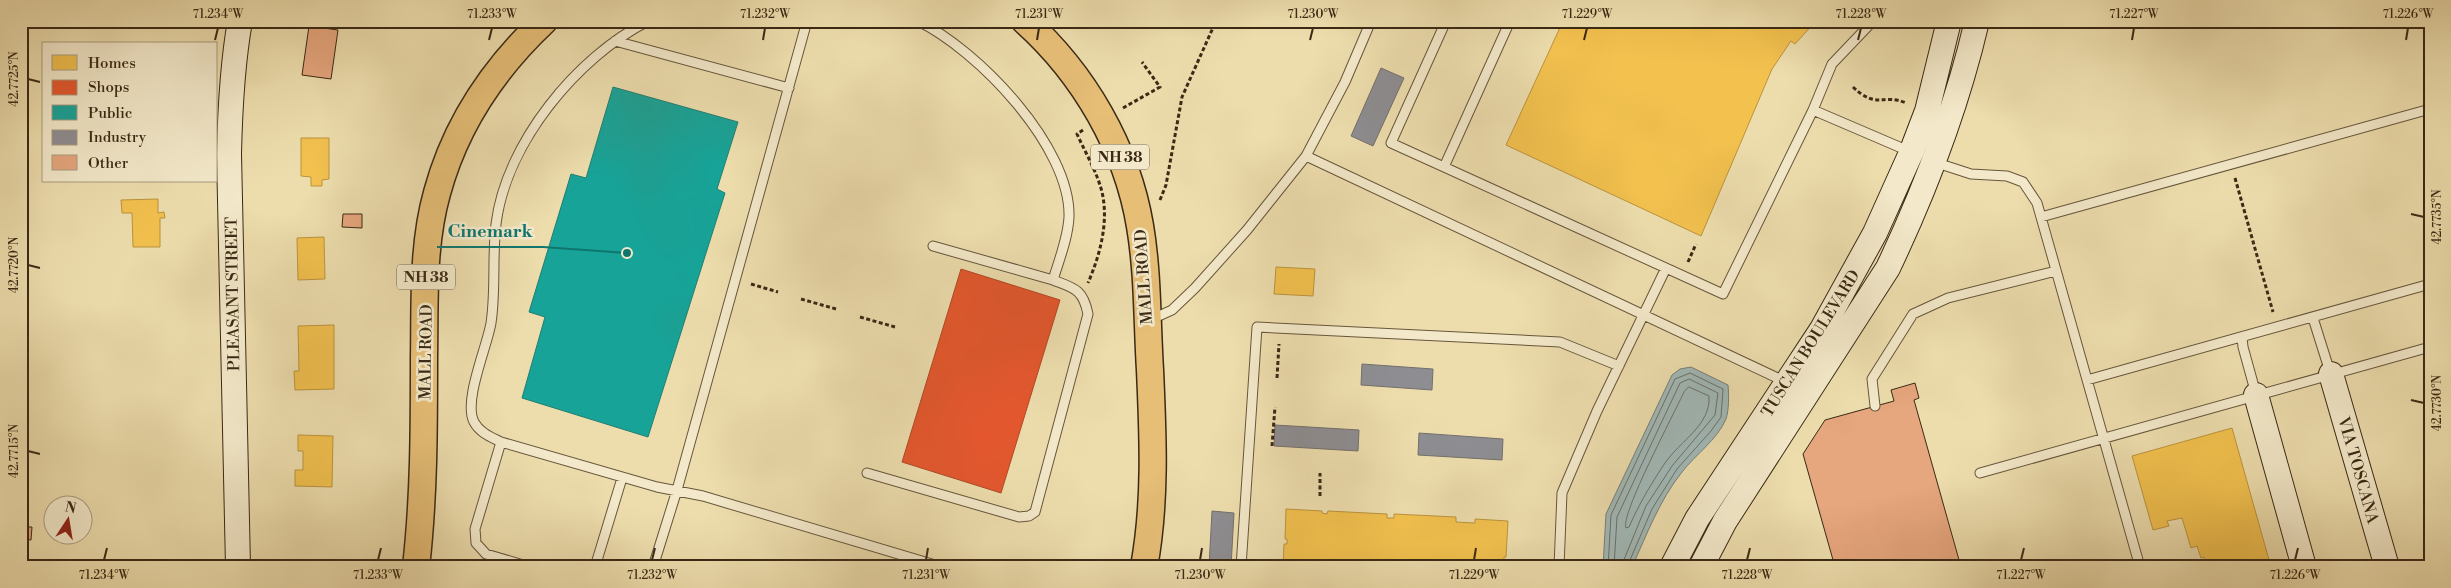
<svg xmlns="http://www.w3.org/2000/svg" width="2451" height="588" font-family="'Libre Bodoni',serif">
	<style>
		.water { fill: #a0b8b7; stroke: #777f76 }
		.homes { fill: #f2c14e; stroke: #bb933d }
		.shops { fill: #e4572e; stroke: #b14926 }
		.public { fill: #17a398; stroke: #227e71 }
		.industry { fill: #8d8d92; stroke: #746f6c }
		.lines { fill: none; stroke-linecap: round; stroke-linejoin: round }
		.shore { stroke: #6d7066; stroke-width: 1 }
		.building { fill: #e6a67e; stroke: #3a2915 }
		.lane-casing { stroke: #67563b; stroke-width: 11 }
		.secondary-casing { stroke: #3a2915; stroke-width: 26 }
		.primary-casing { stroke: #3a2915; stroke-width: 29 }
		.path { stroke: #3a2915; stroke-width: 3; stroke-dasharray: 4 2.5; stroke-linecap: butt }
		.lane { stroke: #f3e9ca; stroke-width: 9 }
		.secondary { stroke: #f3e9ca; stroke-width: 24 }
		.primary { stroke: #e6be76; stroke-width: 26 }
		.ticks { fill: none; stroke: #3a2915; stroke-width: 2 }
		.labels { text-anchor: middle; stroke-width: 5; stroke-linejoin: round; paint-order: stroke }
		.shield { fill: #f3e9ca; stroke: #72634b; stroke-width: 1 }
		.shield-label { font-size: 15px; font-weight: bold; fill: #3a2915 }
		.street-label { font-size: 16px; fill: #3a2915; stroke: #f3e9ca }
		.leader { fill: none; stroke: #0f766e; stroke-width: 2 }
		.callout-dot { fill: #0f766e; stroke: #f3e9ca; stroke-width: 2 }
		.callout-label { font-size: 18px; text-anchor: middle; font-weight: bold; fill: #0f766e; stroke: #f3e9ca; stroke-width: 5; stroke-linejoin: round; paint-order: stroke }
		.neatline { fill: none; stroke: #3a2915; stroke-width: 2 }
		.ticks-label { font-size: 12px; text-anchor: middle; fill: #3a2915 }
	</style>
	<rect width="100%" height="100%" fill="#edddad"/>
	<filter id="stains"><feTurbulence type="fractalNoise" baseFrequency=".004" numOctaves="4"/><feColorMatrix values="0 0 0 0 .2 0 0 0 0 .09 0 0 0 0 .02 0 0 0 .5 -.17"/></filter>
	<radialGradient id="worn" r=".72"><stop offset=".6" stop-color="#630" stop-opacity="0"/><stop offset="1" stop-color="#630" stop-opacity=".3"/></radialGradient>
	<path class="water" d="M1691,367L1728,385C1729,395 1729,410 1726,419C1717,440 1695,455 1682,472C1659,501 1647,534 1632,567H1603L1606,514L1672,375L1680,369Z"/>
	<path class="homes" d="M1563,21H1816L1795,44L1791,41L1772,69L1701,236L1506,145Z
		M301,138H329V179L322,180V186H311V177L301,176Z
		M158,199V213L164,212L165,218H160V247H133L132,213H122L121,200Z
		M324,237L325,279L298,280L297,238Z
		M1276,267L1315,269L1313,296L1274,294Z
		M334,325V389L295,390L294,371H299L298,326Z
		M2232,428L2271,567H2198L2206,565L2204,557L2201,558L2197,546L2191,548L2182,518L2167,521L2169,526L2153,530L2132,456Z
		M298,435L333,436L332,487L295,486V470H303V451H298Z
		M1286,509L1322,511V513L1327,514L1328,511L1387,514V518H1394V514L1456,517V522L1475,523V519L1508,521L1506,557H1504V563H1506V567H1283L1284,544H1287V539H1285Z"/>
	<path class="shops" d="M961,269L1060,300L1001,493L902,462Z"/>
	<path class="public" d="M613,87L738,122L717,189L725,193L648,437L522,398L545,317L529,312L571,174L586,178Z"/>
	<path class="industry" d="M1381,68L1404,78L1373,146L1351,136Z
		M1362,364L1433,369L1432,390L1361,385Z
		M1275,425L1359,430L1358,451L1274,446Z
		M1419,433L1503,439L1502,460L1418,455Z
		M1212,511L1234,513L1231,567H1209Z"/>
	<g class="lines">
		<path class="shore" d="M1689,387L1709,396C1711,425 1680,441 1665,463C1651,484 1639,504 1629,527L1626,528C1620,515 1675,412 1684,392Z
			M1608,567L1611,515L1675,379L1690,373L1723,389L1721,417L1711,431L1677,469L1652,509L1627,567
			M1614,567L1617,517L1680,383L1689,379L1718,393L1715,415L1672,466L1646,506L1621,567"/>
	</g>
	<path class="building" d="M309,26L338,30L331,79L302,75Z
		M343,214H362V228L342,227Z
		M1915,383L1919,398L1914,400L1961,567H1835L1803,454L1825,420L1894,401L1891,390Z
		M21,527H32L31,540L21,539Z"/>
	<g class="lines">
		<g class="lane-casing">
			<path id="lane" d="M648,21C577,57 506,143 496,224C492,257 496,290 491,323C487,347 463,401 474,422C480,433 491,437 501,442L657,487L703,496L942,567
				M1510,21L1444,167L1723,294L1813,110L1832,64L1873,21
				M615,41L789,88
				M1813,110L1911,152
				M1306,156L1345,82L1371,21
				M1934,162L1971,174L2007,176L2023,182L2037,203L2140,567
				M1444,167L1391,143L1446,21
				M2041,217L2430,109
				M933,246L1053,280
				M2313,318L2330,372
				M1150,320L1172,310L1195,288L1247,230L1306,156L1786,382
				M2242,337L2243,347L2256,394
				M2087,380L2430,284
				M1875,406L1872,379L1913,314L1948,298L2056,271
				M501,442L475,529L476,543L486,554L530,567
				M867,473L1019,517L1029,516L1035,512L1088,314C1083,289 1074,288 1053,280C1059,260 1068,238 1069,217C1071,147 978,50 918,21
				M1980,473L2430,347
				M595,567L622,478
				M653,567L677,490L807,21
				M1241,567L1257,327L1560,342L1619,366
				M1559,567L1562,493L1597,411L1666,268"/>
		</g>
		<g class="secondary-casing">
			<path id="secondary" d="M2331,374L2387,567
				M2256,395L2304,567
				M238,567L229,154C230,109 232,66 240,21
				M1672,567L1697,519L1822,329L1875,233L1911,153L1927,111L1949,21
				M1701,567L1725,521L1888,268C1926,188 1957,107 1977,21"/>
		</g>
		<g class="primary-casing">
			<path id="primary" d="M1025,21C1084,74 1127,148 1140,226C1148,273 1147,322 1150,370C1153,436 1156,502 1144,567
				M416,567C424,497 424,428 424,358C425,304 422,246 437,193C455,126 494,68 544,21"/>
		</g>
		<path class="path" d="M1853,87C1877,110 1883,93 1906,103
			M1123,108L1160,87L1142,62
			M1083,130L1077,134C1085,152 1097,172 1102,192C1109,222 1100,255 1088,283
			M2235,178L2273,312
			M1160,200L1166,185L1182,97L1216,21
			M1688,262L1696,244
			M751,284L778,292
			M801,299L836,309
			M860,317L895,327
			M1277,378L1279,344
			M1272,446L1275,407
			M1320,496V473"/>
		<use href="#lane" class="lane"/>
		<use href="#secondary" class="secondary"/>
		<use href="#primary" class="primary"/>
	</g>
	<path class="ticks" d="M215,40L218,28M489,40L492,28M763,40L765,28M1037,40L1039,28M1310,40L1313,28M1584,40L1587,28M1858,40L1861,28M2132,40L2134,28M2406,40L2408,28M28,79L40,82M2411,214L2424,217M28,265L40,268M2411,400L2424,403M28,451L40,454M104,560L107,548M378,560L381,548M652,560L655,548M926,560L928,548M1200,560L1202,548M1474,560L1476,548M1747,560L1750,548M2021,560L2024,548M2295,560L2298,548"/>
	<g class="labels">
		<g class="shield">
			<rect x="1091" y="144.5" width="58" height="25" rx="4"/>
			<rect x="397" y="264.5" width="58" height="25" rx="4"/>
		</g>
		<g class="shield-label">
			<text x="1120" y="162">NH 38</text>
			<text x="426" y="282">NH 38</text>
		</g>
		<g class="street-label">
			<text transform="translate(1143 277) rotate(-94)" y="6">MALL ROAD</text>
			<text transform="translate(232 294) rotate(-91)" y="6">PLEASANT STREET</text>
			<text transform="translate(1810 343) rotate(-58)" y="6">TUSCAN BOULEVARD</text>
			<text transform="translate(425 352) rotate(-89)" y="6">MALL ROAD</text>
			<text transform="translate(2359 470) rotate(74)" y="6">VIA TOSCANA</text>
		</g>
	</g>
	<path class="leader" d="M627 253L543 247H437"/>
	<circle class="callout-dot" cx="627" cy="253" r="5"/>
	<g class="callout-label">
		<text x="490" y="237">Cinemark</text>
	</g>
	<rect width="2451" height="588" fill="none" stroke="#edddad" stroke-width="55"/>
	<rect x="42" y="42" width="175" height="140" fill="#f3e9ca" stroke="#a99c82"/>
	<rect x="52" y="55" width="25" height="15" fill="#f2c14e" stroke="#a99c82"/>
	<text x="88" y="68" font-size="15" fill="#3a2915">Homes</text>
	<rect x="52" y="80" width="25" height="15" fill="#e4572e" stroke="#a99c82"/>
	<text x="88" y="92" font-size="15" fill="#3a2915">Shops</text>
	<rect x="52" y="105" width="25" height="15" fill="#17a398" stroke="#a99c82"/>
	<text x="88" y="118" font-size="15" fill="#3a2915">Public</text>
	<rect x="52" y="130" width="25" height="15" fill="#8d8d92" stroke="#a99c82"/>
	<text x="88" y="142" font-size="15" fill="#3a2915">Industry</text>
	<rect x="52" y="155" width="25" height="15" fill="#e6a67e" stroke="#a99c82"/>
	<text x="88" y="168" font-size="15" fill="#3a2915">Other</text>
	<g transform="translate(68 520) rotate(12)"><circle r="24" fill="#f3e9ca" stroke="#a99c82"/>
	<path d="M0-4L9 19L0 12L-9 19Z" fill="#8f2418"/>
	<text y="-8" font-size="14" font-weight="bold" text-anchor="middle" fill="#3a2915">N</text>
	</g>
	<rect x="28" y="28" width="2396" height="532" class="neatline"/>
	<g class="ticks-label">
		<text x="218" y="18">71.234°W</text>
		<text x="492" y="18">71.233°W</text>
		<text x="765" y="18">71.232°W</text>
		<text x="1039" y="18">71.231°W</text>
		<text x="1313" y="18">71.230°W</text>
		<text x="1587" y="18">71.229°W</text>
		<text x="1861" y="18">71.228°W</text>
		<text x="2134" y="18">71.227°W</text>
		<text x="2408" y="18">71.226°W</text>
		<text transform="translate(14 79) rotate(-90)" y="4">42.7725°N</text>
		<text transform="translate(2437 217) rotate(-90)" y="4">42.7735°N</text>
		<text transform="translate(14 265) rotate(-90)" y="4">42.7720°N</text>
		<text transform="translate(2437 403) rotate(-90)" y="4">42.7730°N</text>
		<text transform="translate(14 451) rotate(-90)" y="4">42.7715°N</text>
		<text x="104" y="579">71.234°W</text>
		<text x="378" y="579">71.233°W</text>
		<text x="652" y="579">71.232°W</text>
		<text x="926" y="579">71.231°W</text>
		<text x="1200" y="579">71.230°W</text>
		<text x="1474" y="579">71.229°W</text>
		<text x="1747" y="579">71.228°W</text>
		<text x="2021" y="579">71.227°W</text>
		<text x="2295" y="579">71.226°W</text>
	</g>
	<rect width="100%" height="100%" filter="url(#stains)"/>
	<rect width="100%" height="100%" fill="url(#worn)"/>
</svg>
